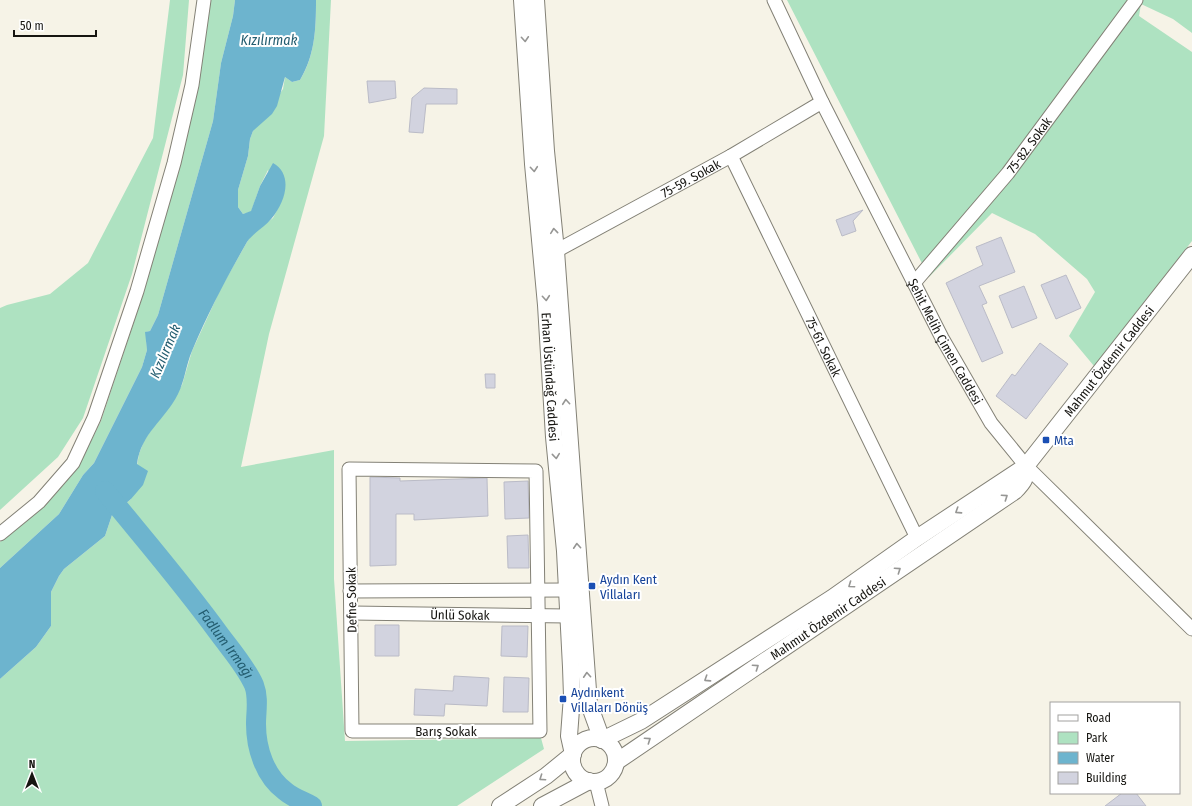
<svg xmlns="http://www.w3.org/2000/svg" width="1192" height="806" font-family="'Fira Sans Condensed',sans-serif">
	<style>
		.green { fill: #aee2c1 }
		.water { fill: #6db4ce }
		.lines { fill: none; stroke-linecap: round; stroke-linejoin: round }
		.river { stroke: #6db4ce; stroke-width: 20 }
		.building { fill: #d2d3df; stroke: #babbc7 }
		.minor-casing { stroke: #838176; stroke-width: 15 }
		.tertiary-casing { stroke: #838176; stroke-width: 18 }
		.minor { stroke: #fff; stroke-width: 13 }
		.tertiary { stroke: #fff; stroke-width: 16 }
		.oneway { stroke: #969694 }
		.transit-dot { fill: #1a4fb4; stroke: #fff; stroke-width: 1.5 }
		.labels { text-anchor: middle; stroke-width: 4; stroke-linejoin: round; paint-order: stroke }
		.street-label { font-size: 13px; fill: #161511; stroke: #fff }
		.transit-label { font-size: 13px; fill: #164399; stroke: #fff; text-anchor: start }
		.water-label { font-size: 14px; font-style: italic; fill: #235d70; stroke: #fff }
	</style>
	<rect width="100%" height="100%" fill="#f6f3e7"/>
	<path class="green" d="M170,0H189L183,75L132,274L83,418L58,457L0,510V308L7,305L50,294L88,263L153,138Z
		M210,0H235L233,16L221,63L213,121L158,315L150,331L146,332L147,350L142,367L94,463L83,475L59,514L0,568V542L43,507L78,467L101,421L144,292L180,164L198,87Z
		M316,0H331L324,136L269,334L241,467L334,450V579L345,741L541,738L544,749L457,806H0V679L36,647L51,626V592L59,576L64,569L105,536L112,515L131,499L139,454L144,441L157,421L163,415L182,385L192,351L221,288L247,242L252,234L273,218L281,202L268,170L260,186L251,212L243,214L238,207V190L248,156L250,139L253,131L283,89L285,77L292,82L300,80C315,56 316,28 316,0Z
		M787,0H1192V33L1173,19L1141,4L1139,16L1192,52V241L1094,366L1069,336L1095,292L1087,279L1035,234L992,213L929,277Z"/>
	<path class="water" d="M235,0H316C316,29 315,55 300,80L292,82L285,77L277,106L272,114L253,131L250,139L248,156L238,190V207L243,214L251,211L260,186L273,163C294,175 285,202 272,218C265,227 254,232 247,242C227,277 208,313 192,351C186,365 185,380 178,394C165,420 141,433 137,464L148,471L143,485L131,499L112,515L105,536L64,569L59,576L51,592V626L36,647L0,679V568L59,514L83,475L94,463L142,367L147,350L145,332L150,331L158,315L213,121L221,63L233,16Z"/>
	<g class="lines">
		<path class="river" id="s1" d="M105,491C144,539 184,585 220,635C232,651 246,667 254,685C259,698 256,711 256,724C256,749 265,776 285,791C293,798 303,801 312,806"/>
	</g>
	<path class="building" d="M367,81H395L396,98L369,103Z
		M424,88L457,89V104H426L423,133L409,132L412,98Z
		M863,210L853,221L856,231L842,236L836,220Z
		M1001,237L1015,272L979,286L987,303L982,305L1003,353L982,362L946,283L983,265L976,247Z
		M1066,275L1081,308L1056,319L1041,285Z
		M1024,286L1037,318L1012,328L999,296Z
		M1040,343L1068,364L1026,419L996,396L1012,374L1015,376Z
		M485,374H495V388H486Z
		M370,477L400,478V481L487,478L488,516L414,520V514H396V565L370,566Z
		M528,481L529,518L505,519L504,482Z
		M528,535L529,568H508L507,536Z
		M375,625H399V656H375Z
		M502,626H528L527,657L501,656Z
		M454,676L489,678L487,706L445,704L444,716L414,715L415,689L453,691Z
		M504,677L529,678L528,712H503Z
		M1122,793H1136L1146,806H1105Z"/>
	<g class="lines">
		<g class="minor-casing">
			<g id="minor">
				<path id="s2" d="M774,0L822,102L942,338L991,423L1026,466L1192,629"/>
				<path id="s3" d="M731,156L917,538"/>
				<path id="s4" d="M556,251L731,156L822,102"/>
				<path id="s5" d="M914,283L1008,173L1136,0"/>
				<path d="M349,469L536,471L540,731H352Z"/>
				<path d="M0,534L39,502L73,463L94,418L137,291L174,163L192,85L204,0"/>
				<path d="M350,591L567,590"/>
				<path id="s6" d="M352,613L568,616"/>
				<path d="M596,782L602,806"/>
			</g>
		</g>
		<g class="tertiary-casing">
			<g id="tertiary">
				<path id="s7" d="M522,0L533,164L546,305L554,437L565,551L571,667L572,696L569,736L573,754"/>
				<path d="M536,0L546,151L556,251L589,704L602,740"/>
				<circle cx="594" cy="760" r="22"/>
				<path id="s8" d="M602,740L641,721L832,598L917,538L1026,466L1192,255"/>
				<path id="s9" d="M616,762L1015,491C1023,483 1027,478 1026,466"/>
				<path d="M500,806L546,776L573,754"/>
				<path d="M542,806L589,781"/>
			</g>
		</g>
		<use href="#minor" class="minor"/>
		<use href="#tertiary" class="tertiary"/>
	</g>
	<defs><path id="oneway-chevron" d="M-2-3.5L2.5 0L-2 3.5" fill="none" stroke-width="1.6" stroke-linecap="round" stroke-linejoin="round"/></defs>
	<g class="oneway">
		<use href="#oneway-chevron" transform="translate(525 39) rotate(86)"/>
		<use href="#oneway-chevron" transform="translate(534 169) rotate(85)"/>
		<use href="#oneway-chevron" transform="translate(554 231) rotate(-96)"/>
		<use href="#oneway-chevron" transform="translate(546 298) rotate(85)"/>
		<use href="#oneway-chevron" transform="translate(566 402) rotate(-95)"/>
		<use href="#oneway-chevron" transform="translate(556 456) rotate(84)"/>
		<use href="#oneway-chevron" transform="translate(1005 497) rotate(-34)"/>
		<use href="#oneway-chevron" transform="translate(958 511) rotate(147)"/>
		<use href="#oneway-chevron" transform="translate(577 546) rotate(-94)"/>
		<use href="#oneway-chevron" transform="translate(898 570) rotate(-34)"/>
		<use href="#oneway-chevron" transform="translate(851 585) rotate(145)"/>
		<use href="#oneway-chevron" transform="translate(756 667) rotate(-34)"/>
		<use href="#oneway-chevron" transform="translate(587 675) rotate(-94)"/>
		<use href="#oneway-chevron" transform="translate(707 679) rotate(147)"/>
		<use href="#oneway-chevron" transform="translate(648 740) rotate(-34)"/>
		<use href="#oneway-chevron" transform="translate(542 778) rotate(146)"/>
	</g>
	<g class="transit-dot">
		<rect x="1042" y="436" width="8" height="8" rx="2"/>
		<rect x="588" y="582" width="8" height="8" rx="2"/>
		<rect x="559" y="695" width="8" height="8" rx="2"/>
	</g>
	<g class="labels">
		<g class="street-label">
			<text dy="5" stroke="none"><textPath href="#s5" startOffset="180">75-82. Sokak</textPath></text>
			<text dy="5" stroke="none"><textPath href="#s4" startOffset="153">75-59. Sokak</textPath></text>
			<text dy="5" stroke="none"><textPath href="#s2" startOffset="382">Şehit Melih Çimen Caddesi</textPath></text>
			<text dy="5" stroke="none"><textPath href="#s3" startOffset="212">75-61. Sokak</textPath></text>
			<text dy="5" stroke="none"><textPath href="#s8" startOffset="639">Mahmut Özdemir Caddesi</textPath></text>
			<text dy="5" stroke="none"><textPath href="#s7" startOffset="378">Erhan Üstündağ Caddesi</textPath></text>
			<text transform="translate(351 600) rotate(-91)" y="5">Defne Sokak</text>
			<text dy="5" stroke="none"><textPath href="#s6" startOffset="108">Ünlü Sokak</textPath></text>
			<text dy="5" stroke="none"><textPath href="#s9" startOffset="256">Mahmut Özdemir Caddesi</textPath></text>
			<text x="446" y="736">Barış Sokak</text>
		</g>
		<g class="transit-label">
			<text x="1054" y="445">Mta</text>
			<text x="600" y="584">Aydın Kent<tspan x="600" dy="15">Villaları</tspan></text>
			<text x="571" y="697">Aydınkent<tspan x="571" dy="15">Villaları Dönüş</tspan></text>
		</g>
		<g class="water-label">
			<text x="269" y="45">Kızılırmak</text>
			<text transform="translate(165 351) rotate(-67)" y="5">Kızılırmak</text>
			<text dy="5" stroke="none"><textPath href="#s1" startOffset="195">Fadlum Irmağı</textPath></text>
		</g>
	</g>
	<rect x="1050" y="702" width="130" height="92" fill="#ffffff" stroke="#a2a1a0"/>
	<rect x="1058" y="715" width="20" height="6" fill="#ffffff" stroke="#a2a1a0"/>
	<text x="1086" y="722" font-size="12" fill="#161511">Road</text>
	<rect x="1058" y="732" width="20" height="12" fill="#aee2c1" stroke="#a2a1a0"/>
	<text x="1086" y="742" font-size="12" fill="#161511">Park</text>
	<rect x="1058" y="752" width="20" height="12" fill="#6db4ce" stroke="#a2a1a0"/>
	<text x="1086" y="762" font-size="12" fill="#161511">Water</text>
	<rect x="1058" y="772" width="20" height="12" fill="#d2d3df" stroke="#a2a1a0"/>
	<text x="1086" y="782" font-size="12" fill="#161511">Building</text>
	<g transform="translate(32 774)" stroke="#ffffff" stroke-width="3" paint-order="stroke">
	<path d="M0-3L7 15L0 10L-7 15Z" fill="#161511"/>
	<text y="-6" font-size="11" font-weight="bold" text-anchor="middle" fill="#161511">N</text>
	</g>
	<path d="M14 30v6h82v-6" fill="none" stroke="#161511" stroke-width="2"/>
	<text x="20" y="30" font-size="12" fill="#161511" stroke="#ffffff" stroke-width="3" paint-order="stroke">50 m</text>
</svg>
